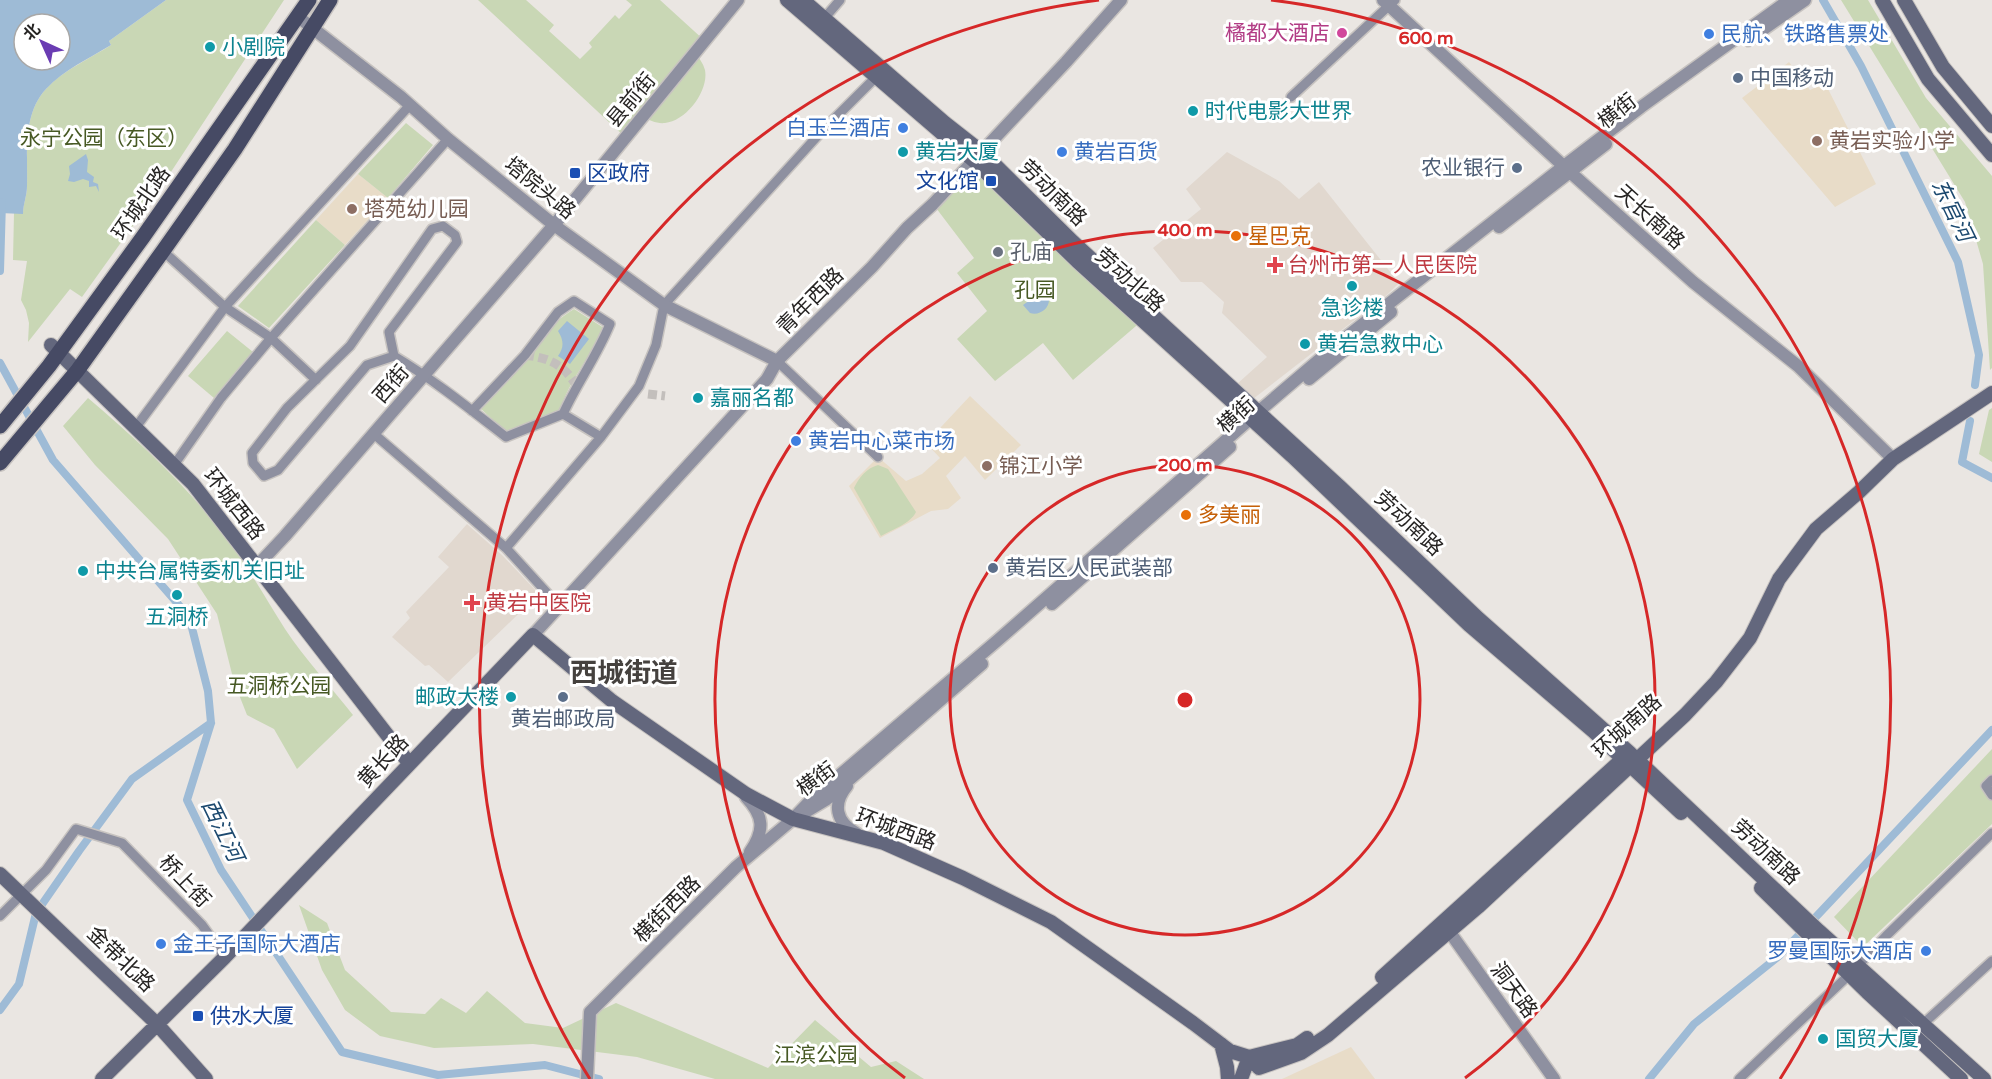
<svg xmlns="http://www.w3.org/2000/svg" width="1992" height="1079" font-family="'Varela Round','Noto Sans SC',sans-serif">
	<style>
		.built { fill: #e1d8cf }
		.education { fill: #e8dcc8 }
		.green { fill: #c9d7b5 }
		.water { fill: #9ebbd6; fill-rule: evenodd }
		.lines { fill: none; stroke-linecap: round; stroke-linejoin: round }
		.canal { stroke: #9ebbd6; stroke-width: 8 }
		.minor-tunnel { stroke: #c3bfbc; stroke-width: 9; stroke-dasharray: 9 4.5; stroke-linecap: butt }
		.minor-casing { stroke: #c7c3c0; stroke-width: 12 }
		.tertiary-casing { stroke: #c7c3c0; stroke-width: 15 }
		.secondary-casing { stroke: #c7c3c0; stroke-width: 16 }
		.primary-casing { stroke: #c7c3c0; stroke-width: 18 }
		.minor { stroke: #8e90a0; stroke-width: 9 }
		.tertiary { stroke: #8e90a0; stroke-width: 12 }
		.secondary { stroke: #63677d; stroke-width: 14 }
		.primary { stroke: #464a64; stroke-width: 15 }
		.ring { fill: none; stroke: #d62828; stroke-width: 3 }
		.hotel-dot { fill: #d1479c; stroke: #fff; stroke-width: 2 }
		.shop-dot { fill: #3f7fe0; stroke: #fff; stroke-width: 2 }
		.culture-dot { fill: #0f9aa8; stroke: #fff; stroke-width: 2 }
		.service-dot { fill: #5c6f8a; stroke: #fff; stroke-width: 2 }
		.education-dot { fill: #8d6e63; stroke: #fff; stroke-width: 2 }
		.transit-dot { fill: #1a4fb4; stroke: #fff; stroke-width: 2 }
		.food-dot { fill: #e8710a; stroke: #fff; stroke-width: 2 }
		.worship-dot { fill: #6b7280; stroke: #fff; stroke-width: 2 }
		.health-dot { fill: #e0444e; stroke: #fff; stroke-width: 2 }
		.labels { text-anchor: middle; stroke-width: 6; stroke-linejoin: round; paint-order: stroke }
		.hotel-label { font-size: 21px; fill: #b23c85; stroke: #fff; text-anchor: end }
		.shop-label { font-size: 21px; fill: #366cbe; stroke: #fff; text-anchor: start }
		.culture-label { font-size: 21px; fill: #0d838f; stroke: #fff; text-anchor: start }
		.service-label { font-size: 21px; fill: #4e5e75; stroke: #fff; text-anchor: start }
		.street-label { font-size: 21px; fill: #272524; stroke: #fff }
		.park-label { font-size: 21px; fill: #475924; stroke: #fff }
		.education-label { font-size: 21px; fill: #785e54; stroke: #fff; text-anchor: start }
		.transit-label { font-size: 21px; fill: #164399; stroke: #fff; text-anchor: start }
		.food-label { font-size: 21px; fill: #c56008; stroke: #fff; text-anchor: start }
		.worship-label { font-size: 21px; fill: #5b616d; stroke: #fff; text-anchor: start }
		.health-label { font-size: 21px; fill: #be3a42; stroke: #fff; text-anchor: start }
		.water-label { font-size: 22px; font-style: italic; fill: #1c496f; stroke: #fff }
		.district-label { font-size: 27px; font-weight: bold; fill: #45413e; stroke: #fff }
		.centre { fill: #d62828; stroke: #fff; stroke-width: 3 }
		.ring-label { font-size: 18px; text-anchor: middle; font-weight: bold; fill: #d62828; stroke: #fff; stroke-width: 6; stroke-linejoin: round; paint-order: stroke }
	</style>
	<rect width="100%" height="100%" fill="#eae6e2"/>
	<path class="built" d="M1227,152L1279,181L1299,199L1319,182L1399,283L1388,294L1253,399L1237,384L1267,357L1222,313L1224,302L1202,282H1181L1153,248L1201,209L1186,189Z
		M467,524L503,556L539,594L448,682L429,665L425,666L392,637L410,618L406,612L449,567L438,557Z"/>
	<path class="education" d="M1789,62L1810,90L1825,83L1876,184L1835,207L1742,98Z
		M358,174L388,198L345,245L316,220Z
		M970,396L1021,445L985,480L965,456L946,476L961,498L948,509L931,511L880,538L849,486L878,457L906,481L922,474L940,458L926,443Z
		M1351,1047L1375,1079H1282Z"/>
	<path class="green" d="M166,0H284L165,181L82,297L70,289L28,342L29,323L26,310L21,300L27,261L13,260L14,213H23C23,204 27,196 27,186C28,154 22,115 46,89C62,71 91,58 111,45L109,41Z
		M478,0H526L554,25L549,31L580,59L592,47L589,43L615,15L619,19L632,5L626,0H660L705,41L695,53C699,58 703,63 705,70C709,91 686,121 665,123C657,124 649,120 642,117L625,137Z
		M1841,0H1868L1926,98L1992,176V368L1990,370L1983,264L1965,202Z
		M406,123L433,145L388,198L358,174Z
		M974,161L1143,320L1073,380L1043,343L995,381L957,339L987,311L957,273L974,258L933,204Z
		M316,220L345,245L269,328L238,306Z
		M574,309L604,328C590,358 570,379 560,410L507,433L480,408C498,390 516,373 532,353C548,335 552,322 574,309Z
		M227,331L253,352L214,398L188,376Z
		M88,398C135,438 182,481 220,530C245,561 264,596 285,629C305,659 331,687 353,715L297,769L274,729L247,715L234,682L217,614L168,539L95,465L63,426Z
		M1992,408V462L1979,454L1989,410Z
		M878,465L888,469L916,512C910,524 893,529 881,536L854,488C859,477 867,468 878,465Z
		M1992,749V824L1863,947L1834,917Z
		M299,905L327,923L345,970L391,1012L425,1014L441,998L466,1013L487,991L525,1023L563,1028L616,1003L768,1068L815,1020L871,1067L896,1061L924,1079H715L637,1057L533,1044L434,1048L380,1036L345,1010L322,970Z"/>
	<path class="water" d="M0,0H166L109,41L111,45C90,58 63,70 46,89C22,115 28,154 27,186C27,196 23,204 23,214L0,213ZM24,24H60V60H24Z
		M86,154L88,160L87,172L94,177L93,182L98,184L99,192L96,186L89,187V181L83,179L74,182L68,181L70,174L69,166Z
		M1043,291L1049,300C1049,309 1039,316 1030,313L1023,305Z
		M567,321L589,339L570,364L558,356C564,347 564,341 558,331Z"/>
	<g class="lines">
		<path class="canal" d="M1823,0L1861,66L1958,262L1979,355L1975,385
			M0,271L2,202
			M0,363L53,460L191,619L190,620L208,691L211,723L187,800L221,870L342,1052L438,1075L545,1065L599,1079
			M1970,421L1962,462L1992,478
			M0,1010L19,984L36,913L79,851L132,779L211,723
			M1649,1079L1694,1024L1779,956L1992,730"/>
		<path class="minor-tunnel" d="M525,355C549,358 563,364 576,385
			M648,394L665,396"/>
		<g class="minor-casing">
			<path id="minor" d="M822,21L840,0
				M1291,97L1395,0
				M163,251L225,307L271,338L316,380
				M394,356L367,365L278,470L264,476L253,463L252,453L287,408L350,346L432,229L443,226L455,235L457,242L389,332L394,356C434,380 470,409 506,437L563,414C577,383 597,356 610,324L574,301L558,312L525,355L472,411
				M777,361L878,457
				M563,414L601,437
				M136,427L225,307L410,105
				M374,434L506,548L559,606
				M174,465L221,398L271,338L448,139
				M506,548L601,437L639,386L656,345L664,305L822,131L876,77
				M1992,780L1986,786L1992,795
				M0,916L46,870L76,829L122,843L202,925L225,957
				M1923,1024L1992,961
				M1739,1079L1849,975L1886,936L1992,833"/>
		</g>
		<g class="tertiary-casing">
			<path id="tertiary" d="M1383,0L1570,172L1693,282L1798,366L1893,459
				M297,16L401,97L448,139L554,225L664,305L777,361
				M1748,40L1805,0
				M1499,227L1606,144
				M1309,379L1391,312
				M256,567L285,536L554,225L738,0
				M1052,604L1230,447
				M533,635L767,379L777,361L872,267L907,228L933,204L1066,62L1121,0
				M847,786C832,804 836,822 856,833
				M746,797C764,816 765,830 750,852
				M807,811L827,799L982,664
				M1444,924L1554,1079
				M587,1079L590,1012L736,867L793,819L814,797L998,640L1258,412L1340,342L1564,166L1641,107L1789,0"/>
		</g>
		<g class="secondary-casing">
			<path id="secondary" d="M787,0L974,161L1077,261L1292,456L1469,625L1593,731L1681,813
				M803,0L945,123L982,152L1073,242L1340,487L1479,619L1630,753L1819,931L1984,1079
				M1882,0L1928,79L1992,155
				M1904,0L1943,67L1992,126
				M51,345L193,484L409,763
				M0,874L156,1023L206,1079
				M1761,888L1867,992L1961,1079
				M1382,977L1628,754
				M1221,1044L1227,1067L1228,1079
				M1249,1057L1297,1045L1307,1038
				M102,1079L225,957L533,635L612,701L746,794L793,819L884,843L963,878L1051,922L1193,1023L1230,1051L1249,1057L1259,1068L1301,1053L1328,1035L1478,907L1685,715L1716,682L1750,638L1779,579L1816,529L1859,492L1893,459L1992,393
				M1241,1079L1249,1057"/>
		</g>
		<g class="primary-casing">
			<path id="primary" d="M0,426L49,366L143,237L309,0
				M0,463L77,371L163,251L235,149L330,0"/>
		</g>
		<use href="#minor" class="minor"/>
		<use href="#tertiary" class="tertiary"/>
		<use href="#secondary" class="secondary"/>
		<use href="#primary" class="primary"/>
	</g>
	<g class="ring">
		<circle cx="1185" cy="700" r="235"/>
		<path d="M905 1078A470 470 0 1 1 1465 1078"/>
		<path d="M590 1079A705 705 0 0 1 1099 0M1271 0A705 705 0 0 1 1780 1079"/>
	</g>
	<circle class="hotel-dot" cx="1342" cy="33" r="6"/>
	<g class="shop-dot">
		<circle cx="1709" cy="34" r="6"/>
		<circle cx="903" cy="128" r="6"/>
		<circle cx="1062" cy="152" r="6"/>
		<circle cx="796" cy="441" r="6"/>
		<circle cx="161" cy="944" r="6"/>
		<circle cx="1926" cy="951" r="6"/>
	</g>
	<g class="culture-dot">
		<circle cx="210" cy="47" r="6"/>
		<circle cx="1193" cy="111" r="6"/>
		<circle cx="903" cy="152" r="6"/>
		<circle cx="1352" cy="286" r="6"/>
		<circle cx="1305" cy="344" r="6"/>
		<circle cx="698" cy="398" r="6"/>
		<circle cx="83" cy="571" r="6"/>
		<circle cx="177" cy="595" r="6"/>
		<circle cx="511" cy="697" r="6"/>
		<circle cx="1823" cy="1039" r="6"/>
	</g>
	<g class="service-dot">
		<circle cx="1738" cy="78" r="6"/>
		<circle cx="1517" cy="168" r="6"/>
		<circle cx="993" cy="568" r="6"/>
		<circle cx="563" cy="697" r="6"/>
	</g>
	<g class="education-dot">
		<circle cx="1817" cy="141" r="6"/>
		<circle cx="352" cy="209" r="6"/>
		<circle cx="987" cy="466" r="6"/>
	</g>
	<g class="transit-dot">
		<rect x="569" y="167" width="12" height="12" rx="3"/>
		<rect x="985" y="175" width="12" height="12" rx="3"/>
		<rect x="192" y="1010" width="12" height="12" rx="3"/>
	</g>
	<g class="food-dot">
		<circle cx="1236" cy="236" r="6"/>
		<circle cx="1186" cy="515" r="6"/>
	</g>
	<circle class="worship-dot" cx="998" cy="252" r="6"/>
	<g class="health-dot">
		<path d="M1272 256h6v6h6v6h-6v6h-6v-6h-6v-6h6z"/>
		<path d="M469 594h6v6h6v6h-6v6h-6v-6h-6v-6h6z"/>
	</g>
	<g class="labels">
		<g class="hotel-label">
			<text x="1330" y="40">橘都大酒店</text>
		</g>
		<g class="shop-label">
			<text x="1721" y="41">民航、铁路售票处</text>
			<text x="891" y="135" text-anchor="end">白玉兰酒店</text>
			<text x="1074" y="159">黄岩百货</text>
			<text x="808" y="448">黄岩中心菜市场</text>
			<text x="173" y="951">金王子国际大酒店</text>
			<text x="1914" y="958" text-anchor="end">罗曼国际大酒店</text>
		</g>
		<g class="culture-label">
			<text x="222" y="54">小剧院</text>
			<text x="1205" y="118">时代电影大世界</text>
			<text x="915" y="159">黄岩大厦</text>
			<text x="1352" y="315" text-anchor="middle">急诊楼</text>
			<text x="1317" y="351">黄岩急救中心</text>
			<text x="710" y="405">嘉丽名都</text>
			<text x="95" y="578">中共台属特委机关旧址</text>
			<text x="177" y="624" text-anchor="middle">五洞桥</text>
			<text x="499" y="704" text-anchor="end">邮政大楼</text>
			<text x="1835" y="1046">国贸大厦</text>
		</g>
		<g class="service-label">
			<text x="1750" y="85">中国移动</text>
			<text x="1505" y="175" text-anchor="end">农业银行</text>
			<text x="1005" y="575">黄岩区人民武装部</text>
			<text x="563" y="726" text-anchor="middle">黄岩邮政局</text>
		</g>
		<g class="street-label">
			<text transform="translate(631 100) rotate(-50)" y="7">县前街</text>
			<text transform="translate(1617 111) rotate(-38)" y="7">横街</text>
			<text transform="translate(540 188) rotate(39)" y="7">塔院头路</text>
			<text transform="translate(1053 193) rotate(44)" y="7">劳动南路</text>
			<text transform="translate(141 203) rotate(-55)" y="7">环城北路</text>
			<text transform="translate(1650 217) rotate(42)" y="7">天长南路</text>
			<text transform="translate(1130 280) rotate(42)" y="7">劳动北路</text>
			<text transform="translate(810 301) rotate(-45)" y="7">青年西路</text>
			<text transform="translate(391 384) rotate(-49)" y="7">西街</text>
			<text transform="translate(1236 415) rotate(-42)" y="7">横街</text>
			<text transform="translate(234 504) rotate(52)" y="7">环城西路</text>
			<text transform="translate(1409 523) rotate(43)" y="7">劳动南路</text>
			<text transform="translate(1627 726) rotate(-42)" y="7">环城南路</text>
			<text transform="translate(383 761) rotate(-47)" y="7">黄长路</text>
			<text transform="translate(816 779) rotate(-36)" y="7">横街</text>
			<text transform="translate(896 829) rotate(20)" y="7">环城西路</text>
			<text transform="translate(1766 852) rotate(43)" y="7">劳动南路</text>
			<text transform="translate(185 881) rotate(46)" y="7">桥上街</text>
			<text transform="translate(667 909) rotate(-45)" y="7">横街西路</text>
			<text transform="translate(121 959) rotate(44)" y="7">金带北路</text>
			<text transform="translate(1514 990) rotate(54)" y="7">洞天路</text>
		</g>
		<g class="park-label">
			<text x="104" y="145">永宁公园（东区）</text>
			<text x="1035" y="297">孔园</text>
			<text x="279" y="693">五洞桥公园</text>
			<text x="816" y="1062">江滨公园</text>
		</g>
		<g class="education-label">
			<text x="1829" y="148">黄岩实验小学</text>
			<text x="364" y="216">塔苑幼儿园</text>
			<text x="999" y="473">锦江小学</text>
		</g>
		<g class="transit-label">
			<text x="587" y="180">区政府</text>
			<text x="979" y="188" text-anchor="end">文化馆</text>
			<text x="210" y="1023">供水大厦</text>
		</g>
		<g class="food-label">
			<text x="1248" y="243">星巴克</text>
			<text x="1198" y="522">多美丽</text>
		</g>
		<g class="worship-label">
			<text x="1010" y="259">孔庙</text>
		</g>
		<g class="health-label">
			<text x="1288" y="272">台州市第一人民医院</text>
			<text x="486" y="610">黄岩中医院</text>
		</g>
		<g class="water-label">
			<text transform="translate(1953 210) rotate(64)" y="8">东官河</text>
			<text transform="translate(223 830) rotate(64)" y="8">西江河</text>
		</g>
		<g class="district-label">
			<text x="624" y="682">西城街道</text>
		</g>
	</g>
	<circle cx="1185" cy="700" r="9" class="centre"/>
	<g class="ring-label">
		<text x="1426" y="44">600 m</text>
		<text x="1185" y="236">400 m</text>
		<text x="1185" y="471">200 m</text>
	</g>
	<g transform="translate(42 42) rotate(315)"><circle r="28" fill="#ffffff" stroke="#a9a8a7" stroke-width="1.5"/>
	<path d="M0-4.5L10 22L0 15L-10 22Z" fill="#6a3cb3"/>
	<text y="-9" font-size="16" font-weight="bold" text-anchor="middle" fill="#272524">北</text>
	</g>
</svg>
